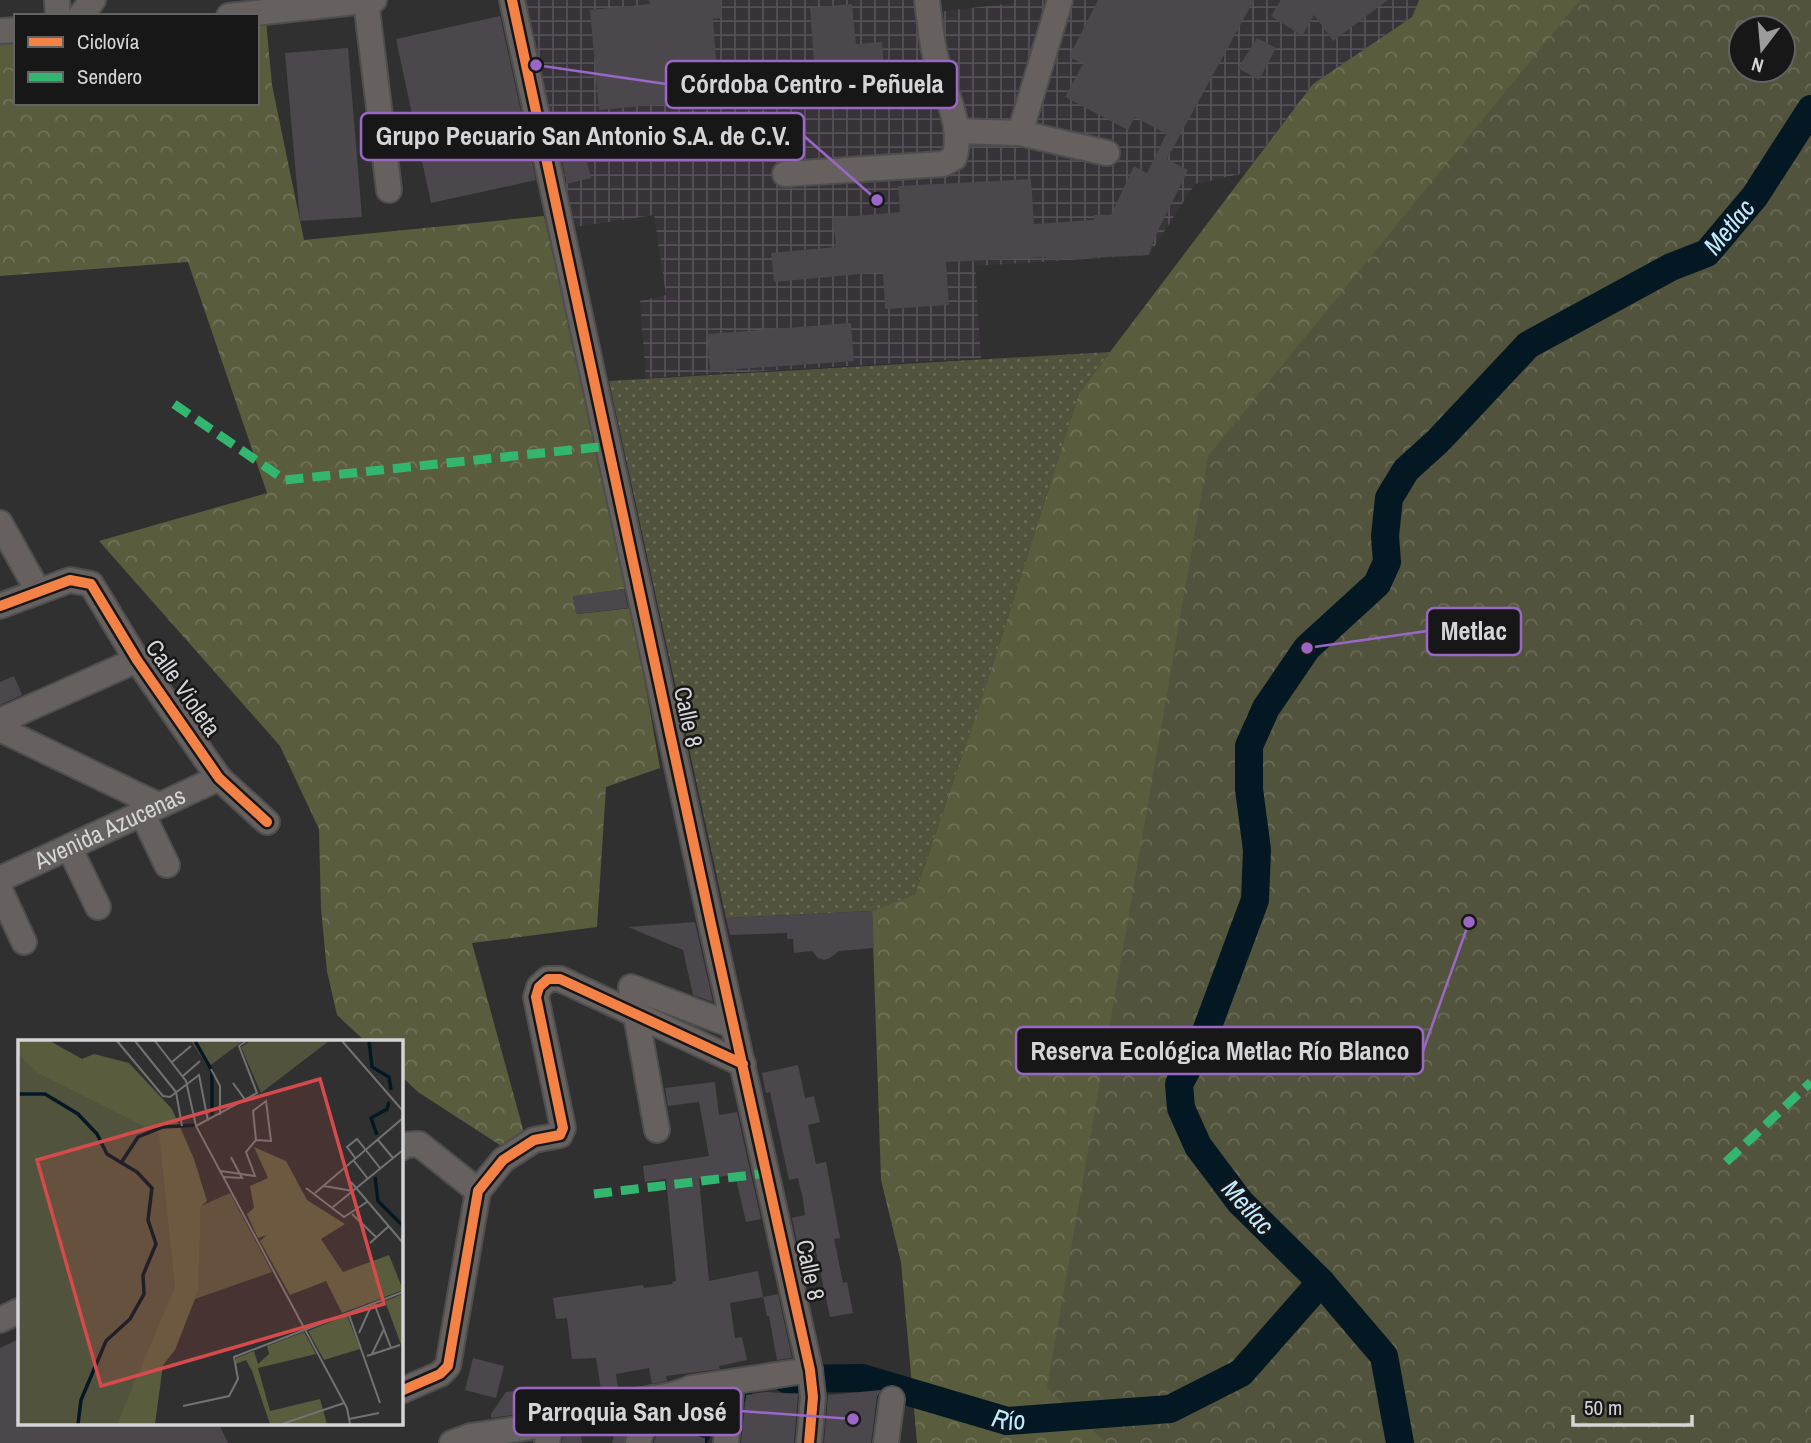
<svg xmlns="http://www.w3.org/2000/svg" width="1811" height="1443" font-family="'Archivo Narrow',sans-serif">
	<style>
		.industrial { fill: url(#industrial-grid) }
		.grass { fill: url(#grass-dots) }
		.forest { fill: url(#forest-crowns); fill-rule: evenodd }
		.park { fill: url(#park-crowns); fill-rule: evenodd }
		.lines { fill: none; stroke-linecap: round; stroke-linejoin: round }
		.river { stroke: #041823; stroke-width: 28 }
		.building { fill: #4c474c }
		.minor-casing { stroke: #4e4e4e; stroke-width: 28 }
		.minor { stroke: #66615f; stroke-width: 24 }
		.quiet { stroke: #33b770; stroke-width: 9; stroke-dasharray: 18 9; stroke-linecap: butt }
		.cycleway-casing { stroke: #181718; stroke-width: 15 }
		.cycleway { stroke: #f48246; stroke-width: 10 }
		.labels { text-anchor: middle; stroke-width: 5; stroke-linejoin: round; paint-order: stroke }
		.street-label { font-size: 24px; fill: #d5d4d6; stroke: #181718 }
		.water-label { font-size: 26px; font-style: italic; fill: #c3eafe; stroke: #181718 }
		.inset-river { fill: none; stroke: #041823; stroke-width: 3.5 }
		.inset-road { fill: none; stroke: #727272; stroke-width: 2 }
		.view { fill: #d64a4b; fill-opacity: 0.15; stroke: #d64a4b; stroke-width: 3.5 }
		.inset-edge { fill: none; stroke: #d5d4d6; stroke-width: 3.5 }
		.leader { fill: none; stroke: #9a67c7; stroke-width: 2.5 }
		.callout-dot { fill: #9a67c7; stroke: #181718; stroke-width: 2.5 }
		.callout { fill: #181718; stroke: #9a67c7; stroke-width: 2.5 }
		.callout-label { font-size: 26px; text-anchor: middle; font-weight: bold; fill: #d5d4d6 }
	</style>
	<defs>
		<pattern id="industrial-grid" width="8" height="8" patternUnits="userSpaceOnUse" patternTransform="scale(1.75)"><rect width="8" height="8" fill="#383339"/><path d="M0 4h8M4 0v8" fill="none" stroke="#545055"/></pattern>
		<pattern id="grass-dots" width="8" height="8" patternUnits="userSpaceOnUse" patternTransform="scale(1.75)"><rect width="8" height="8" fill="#52533c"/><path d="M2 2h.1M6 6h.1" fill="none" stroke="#6a6b57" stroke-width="1.8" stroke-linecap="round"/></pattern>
		<pattern id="forest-crowns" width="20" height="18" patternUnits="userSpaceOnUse" patternTransform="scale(1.75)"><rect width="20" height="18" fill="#5a5c3e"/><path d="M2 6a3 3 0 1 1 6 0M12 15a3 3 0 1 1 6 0" fill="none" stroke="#717259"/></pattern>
		<pattern id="park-crowns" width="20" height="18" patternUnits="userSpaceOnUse" patternTransform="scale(1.75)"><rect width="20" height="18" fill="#52533c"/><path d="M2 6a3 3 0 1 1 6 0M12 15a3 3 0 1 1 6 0" fill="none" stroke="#6a6b57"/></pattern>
	</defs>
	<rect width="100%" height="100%" fill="#303030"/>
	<path class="industrial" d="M524,0H926L928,13L1014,3V0H1419L1412,17L1313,84L1245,173L1195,184L1149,255L975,266L981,358L646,378L640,301L666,295L654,215L576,227L564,184Z"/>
	<path class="grass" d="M1110,352L1079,393L992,667L915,894L872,911L726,918L609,381Z"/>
	<path class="forest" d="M1419,0H1811V1443H917L901,1262L881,1180L872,911L915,894L992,667L1079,393L1313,84L1412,17ZM1741,28H1783V70H1741Z
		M257,21H266L272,85L304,240L544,216L629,588L573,597L577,614L632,608L660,768L606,787L597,927L472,943L526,1140L506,1149L418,1092L401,1076V1042H366L337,1015L327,971L321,909L319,829L280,746L99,541L267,493L188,262L0,276V43L16,42V103H257Z"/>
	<path class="park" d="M1580,0H1811V1443H1106L1047,1388L1208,456ZM1741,28H1783V70H1741Z"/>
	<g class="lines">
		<g class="river">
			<path id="s1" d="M786,1379L862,1378L1007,1421L1170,1409L1241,1373L1321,1282"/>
			<path d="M691,1443L701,1424L705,1396L739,1389"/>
			<path id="s2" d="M1400,1443L1384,1356L1321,1282L1240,1202L1198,1146L1181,1108L1179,1084L1202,1042L1255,900L1257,850L1249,789V746L1266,708L1307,648L1377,584L1387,562L1385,536L1389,498L1406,470L1438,441L1528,345L1671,267L1707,253L1755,196L1811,109"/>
		</g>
	</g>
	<path class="building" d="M649,0H721L722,18L713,19L719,99L599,110L590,10L650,4Z
		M1098,0H1254L1167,159L1188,170L1155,237L1149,255L1046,260V257L946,262L949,305L885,309L883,272L774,282L771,253L836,247L833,218L900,212L898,186L1031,179L1034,224L1094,220V215H1111L1134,166L1147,173L1166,134L1135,117L1128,130L1065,97L1083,64L1069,57Z
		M1281,0H1388L1333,41L1314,15L1302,36L1271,16Z
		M852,4L856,44L882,42L885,85L816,90L810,8Z
		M500,16L536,180L431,203L396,39Z
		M1257,38L1276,48L1259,80L1238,68Z
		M348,48L362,217L300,221L285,53Z
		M585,154L591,178L567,184L562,160Z
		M851,323L854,361L710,371L707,334Z
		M624,589L628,608L576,614L573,596Z
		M14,676L22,695L0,705V682Z
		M872,911L874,948L839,951L830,958L824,960L818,958L812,951L794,953L793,939H787V933L730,935L726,918Z
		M695,922L696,927L713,1002L693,995L683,950L628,927Z
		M798,1065L805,1098L814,1096L820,1122L808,1125L816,1164L826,1162L840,1238L834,1239L837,1253L843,1283L847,1282L853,1313L830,1317L814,1243L798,1246L792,1218L805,1215L803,1199L798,1178L789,1180L770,1092L766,1093L762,1073Z
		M715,1082L719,1115L737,1112L761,1219L746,1222L735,1175L699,1179L709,1281L758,1271L763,1297L730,1303L735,1338L742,1337L747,1360L719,1366L720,1369L666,1376L667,1381L652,1384L649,1368L616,1374L618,1388L601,1390L596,1358L572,1359L567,1318L556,1319L553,1298L643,1285L644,1288L673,1284L672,1282L676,1281L666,1179L645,1182L643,1166L709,1156L699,1102L668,1106L665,1088Z
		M778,1294L792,1358L777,1360L769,1316H767L763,1297Z
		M19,1339V1424H219L228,1443H0V1348Z
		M473,1358L504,1366L496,1398L465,1390Z
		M548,1388L549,1397L544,1400L518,1402L519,1414L491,1418V1414L506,1392Z
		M881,1390L877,1397L871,1443H824L828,1395Z
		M766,1392L798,1394L794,1443H741L746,1395Z
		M668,1411L676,1413L671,1430L705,1438V1443H654L663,1412Z
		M630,1418L624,1443H612L618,1424L580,1429L582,1443H562L566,1424Z"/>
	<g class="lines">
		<g class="minor-casing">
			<g id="minor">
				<path d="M57,0L58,16"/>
				<path d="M512,0L711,924L810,1370L813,1397L809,1443"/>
				<path d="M366,1L389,190"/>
				<path d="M80,16L93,0"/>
				<path d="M229,16L374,0"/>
				<path d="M0,31L16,30"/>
				<path d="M957,131L1020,133L1107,153"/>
				<path d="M1020,133L1060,0"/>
				<path d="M785,174L943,164L954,158C965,125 942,88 935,55C931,37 929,18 927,0"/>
				<path d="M0,523L38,591"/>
				<path d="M0,606L70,580L91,584L137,660L219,778L267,822"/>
				<path d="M0,721L137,660"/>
				<path d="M0,729L158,805"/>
				<path d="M142,813L167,865"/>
				<path d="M69,847L98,907"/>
				<path id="s3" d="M0,879L219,778"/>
				<path d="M0,890L24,942"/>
				<path d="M657,1130L631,987L734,1026"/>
				<path d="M401,1148L404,1145L419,1144L478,1191"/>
				<path d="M0,1320L19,1311"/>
				<path d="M401,1391L440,1374L448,1366L478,1191L503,1160L534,1140L560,1135L563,1128L536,997L539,987L548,979H560L743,1064"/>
				<path d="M452,1443L471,1436L551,1424"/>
				<path d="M547,1443L553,1412L556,1410C585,1406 670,1401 691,1388L810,1370"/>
				<path d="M638,1443L652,1398"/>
				<path d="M726,1443L732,1382"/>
				<path d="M886,1443L892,1399"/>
			</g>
		</g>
		<use href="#minor" class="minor"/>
		<path class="quiet" d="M174,404L285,480L609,446
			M1726,1162L1811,1082
			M594,1194L768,1173"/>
		<g class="cycleway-casing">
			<path id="cycleway" d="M512,0L711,924L810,1370L813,1397L809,1443
				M0,606L70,580L91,584L137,660L219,778L267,822
				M401,1391L440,1374L448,1366L478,1191L503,1160L534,1140L560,1135L563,1128L536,997L539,987L548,979H560L743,1064"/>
		</g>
		<use href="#cycleway" class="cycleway"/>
	</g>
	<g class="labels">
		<g class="street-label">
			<text transform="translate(183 688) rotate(55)" y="8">Calle Violeta</text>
			<text transform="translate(688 717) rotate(78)" y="8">Calle 8</text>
			<text dy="8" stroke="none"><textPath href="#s3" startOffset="121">Avenida Azucenas</textPath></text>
			<text transform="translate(810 1270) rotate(78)" y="8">Calle 8</text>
		</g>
		<g class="water-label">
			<text dy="9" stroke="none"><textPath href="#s2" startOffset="1530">Metlac</textPath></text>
			<text transform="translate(1248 1207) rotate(48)" y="9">Metlac</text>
			<text dy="9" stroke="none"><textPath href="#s1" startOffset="229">Río</textPath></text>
		</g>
	</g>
	<g transform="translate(18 1040)">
		<rect width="385" height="385" fill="#303030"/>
		<path d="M173,1H225L190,27ZM232,1H311L243,53L223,7ZM212,153L254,232L177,259L183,166Z" fill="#52533c"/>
		<path d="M0,1H32L64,19L76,14L111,23L154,69L176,119L189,161L183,166L180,251L157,310L145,325L137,384H0ZM236,107L268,121L289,160L327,184L303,199L325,232L371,215L385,250L324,273L308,241L272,255L242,201L249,195L240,198L229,174L236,168L232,146L250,138ZM385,254V310L367,261ZM329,275L342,309L306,320L290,291ZM286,292L298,314L240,328L252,371L302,359L309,384H252L234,331L228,320L218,324V318L236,311L240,324L251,314L249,306Z" fill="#5a5c3e"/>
		<path d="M0,14L20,33L141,94L157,247L99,384H0Z" fill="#52533c"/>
		<path class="inset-river" d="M177,1L194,31V78M351,1L354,27L371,37L373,50M0,54H27L60,74L79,94L89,114L119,132L134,148L130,180L138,204L125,235L126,254L112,279L88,301L63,360L60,384M359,95L353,78L369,69L371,62M103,123L120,97L145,87L179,85M357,137L360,161L385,186"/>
		<path class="inset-road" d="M99,1L145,56L152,57L181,35L190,81M117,1L158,52L164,86M137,1L168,41L178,86L329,368L332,384M324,1L385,71M154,22L173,6M193,29L202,46V75M165,36L182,21M215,43L228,61M178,86L239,53L221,6L228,1M360,100L375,118M338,119L329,107L339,99L362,128M336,121L350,139M203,131L237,136L228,112L238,100L235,71L248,61L253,101L238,100M206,137L224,138L213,117M333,142L385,203M306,146L335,151M288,148L326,177L349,162M297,153L385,78M315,167L385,110M334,174L358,197M352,203L371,186M356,263L373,308M330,272L362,363M341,293L354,264M354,314L366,289M349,316L382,305M165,366L211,356L220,339L216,317L385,252M331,379L361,373M264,384L326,363"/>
		<path class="view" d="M302,39L366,264L83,346L19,120Z"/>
		<rect width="385" height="385" class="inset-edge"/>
	</g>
	<path class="leader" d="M536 65L666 84M877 200L804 136M1307 648L1427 631M1469 922L1423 1051M853 1419L741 1411"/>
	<g class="callout-dot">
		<circle cx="536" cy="65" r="7"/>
		<circle cx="877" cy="200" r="7"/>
		<circle cx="1307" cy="648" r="7"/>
		<circle cx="1469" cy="922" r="7"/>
		<circle cx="853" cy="1419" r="7"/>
	</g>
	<g class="callout">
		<rect x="666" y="61" width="291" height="47" rx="7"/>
		<rect x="361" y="113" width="443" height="47" rx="7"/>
		<rect x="1427" y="608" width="94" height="47" rx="7"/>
		<rect x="1016" y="1027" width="407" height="47" rx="7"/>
		<rect x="514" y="1388" width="227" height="47" rx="7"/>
	</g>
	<g class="callout-label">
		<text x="812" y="93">Córdoba Centro - Peñuela</text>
		<text x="583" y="145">Grupo Pecuario San Antonio S.A. de C.V.</text>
		<text x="1474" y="640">Metlac</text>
		<text x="1220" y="1060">Reserva Ecológica Metlac Río Blanco</text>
		<text x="627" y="1421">Parroquia San José</text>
	</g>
	<rect x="14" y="14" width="245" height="91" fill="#181718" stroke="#646364" stroke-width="2"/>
	<rect x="28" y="37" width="35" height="10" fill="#f48246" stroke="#646364" stroke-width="2"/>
	<text x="77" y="49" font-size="21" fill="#d5d4d6">Ciclovía</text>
	<rect x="28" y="72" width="35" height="10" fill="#33b770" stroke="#646364" stroke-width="2"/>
	<text x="77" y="84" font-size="21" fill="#d5d4d6">Sendero</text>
	<g transform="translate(1762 49) rotate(196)"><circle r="33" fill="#181718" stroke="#646364" stroke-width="2"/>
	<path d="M0-5L12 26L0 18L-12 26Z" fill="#9b9b9c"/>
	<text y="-10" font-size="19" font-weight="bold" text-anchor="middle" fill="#d5d4d6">N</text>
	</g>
	<path d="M1573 1415v10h119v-10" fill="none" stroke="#d5d4d6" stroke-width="3.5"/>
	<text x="1584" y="1415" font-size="21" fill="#d5d4d6" stroke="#181718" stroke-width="5" paint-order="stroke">50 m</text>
</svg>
